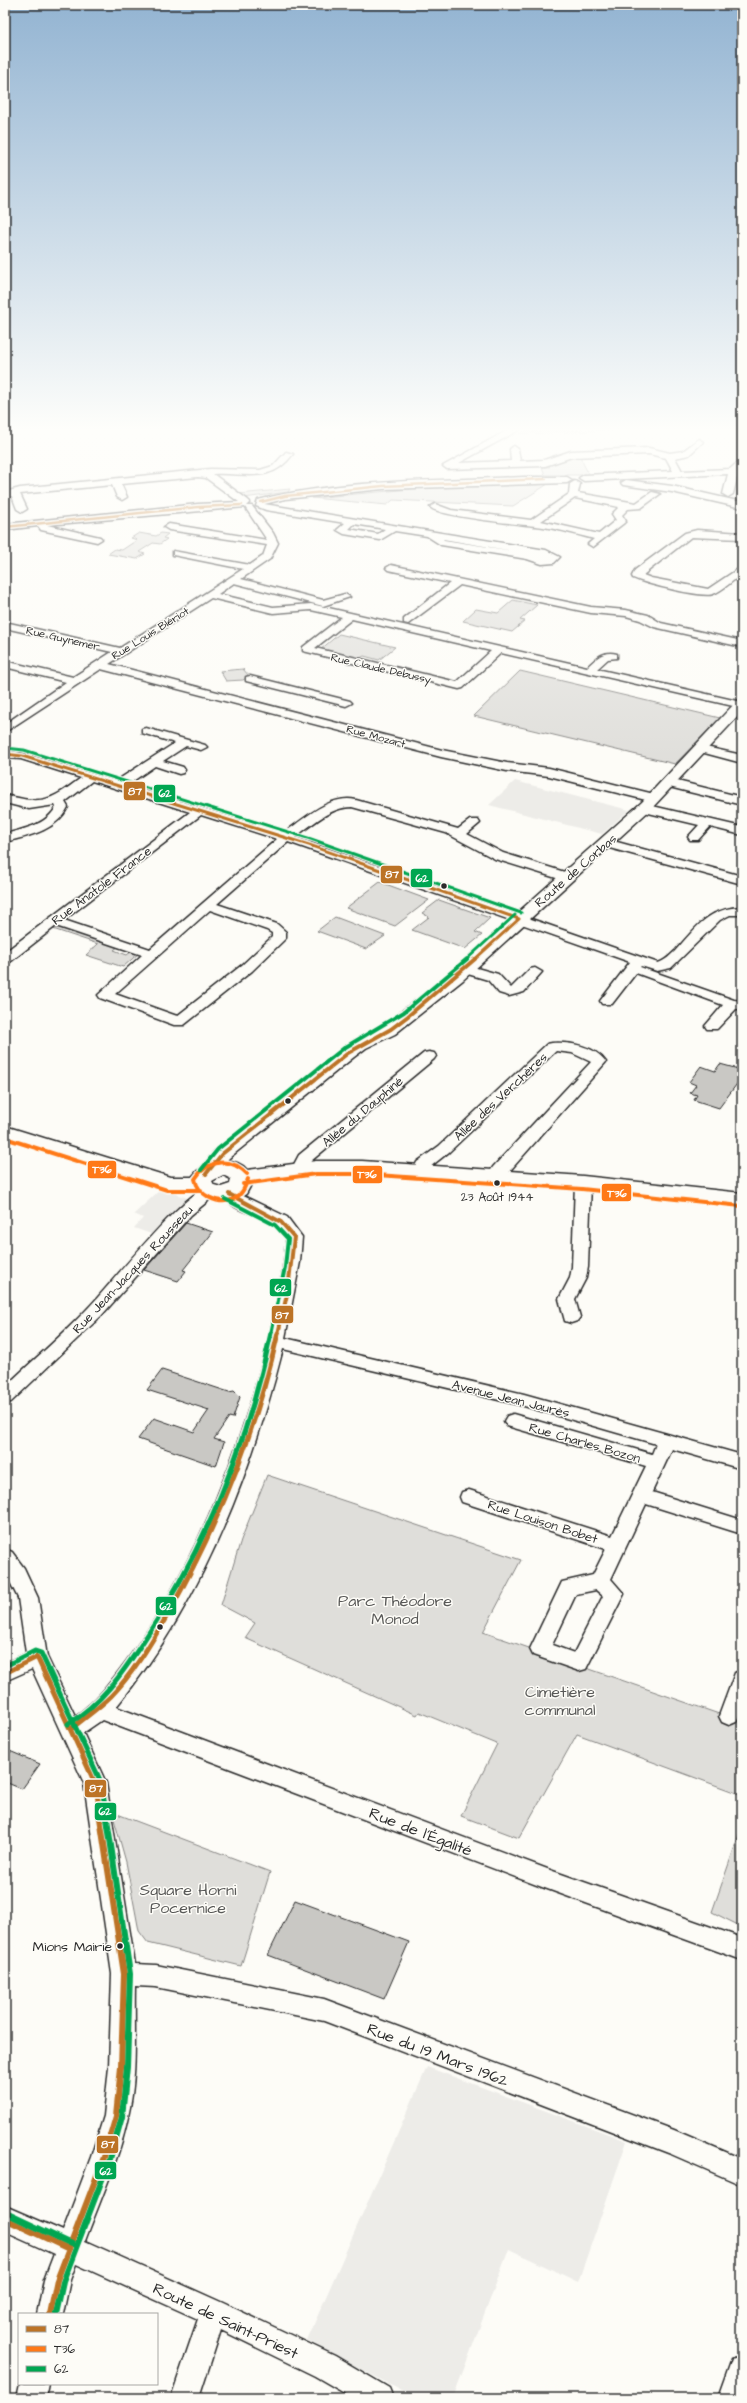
<svg xmlns="http://www.w3.org/2000/svg" width="747" height="2403" font-family="'Architects Daughter',sans-serif">
	<style>
		.built { fill: #edece8 }
		.green { fill: #dfdeda; stroke: #858482 }
		.water { fill: #b5b4b1; stroke: #7e7d7b }
		.building { fill: #c9c8c4; stroke: #2b2b2b }
		.lines { fill: none; stroke-linecap: round; stroke-linejoin: round }
		.minor-casing { stroke: #2b2b2b; stroke-width: 3 }
		.tertiary-casing { stroke: #2b2b2b; stroke-width: 3 }
		.secondary-casing { stroke: #2b2b2b; stroke-width: 3 }
		.minor { fill: #fdfcf7; fill-rule: evenodd }
		.tertiary { fill: #fdfcf7; fill-rule: evenodd }
		.secondary { fill: #fdfcf7; fill-rule: evenodd }
		.bus-1-far4-casing { stroke: #fdfcf7; stroke-width: 4.5 }
		.bus-1-far3-casing { stroke: #fdfcf7; stroke-width: 5.5 }
		.bus-1-far2-casing { stroke: #fdfcf7; stroke-width: 7 }
		.bus-1-far1-casing { stroke: #fdfcf7; stroke-width: 8 }
		.bus-1-casing { stroke: #fdfcf7; stroke-width: 9 }
		.bus-2-casing { stroke: #fdfcf7; stroke-width: 7 }
		.bus-3-far3-casing { stroke: #fdfcf7; stroke-width: 5.5 }
		.bus-3-far2-casing { stroke: #fdfcf7; stroke-width: 7 }
		.bus-3-far1-casing { stroke: #fdfcf7; stroke-width: 8 }
		.bus-3-casing { stroke: #fdfcf7; stroke-width: 9 }
		.bus-1-far4 { stroke: #bc7326; stroke-width: 2.5 }
		.bus-1-far3 { stroke: #bc7326; stroke-width: 3 }
		.bus-1-far2 { stroke: #bc7326; stroke-width: 4 }
		.bus-1-far1 { stroke: #bc7326; stroke-width: 5 }
		.bus-1 { stroke: #bc7326; stroke-width: 6 }
		.bus-2 { stroke: #ff7917; stroke-width: 4 }
		.bus-3-far3 { stroke: #00a651; stroke-width: 3 }
		.bus-3-far2 { stroke: #00a651; stroke-width: 4 }
		.bus-3-far1 { stroke: #00a651; stroke-width: 5 }
		.bus-3 { stroke: #00a651; stroke-width: 6 }
		.bus-dot { fill: #2b2b2b; stroke: #fdfcf7; stroke-width: 1.5 }
		.labels { text-anchor: middle; stroke-width: 3; stroke-linejoin: round; paint-order: stroke }
		.far-street-label { font-size: 11px; fill: #2b2b2b; stroke: #fdfcf7 }
		.bus-label { font-size: 12px; fill: #2b2b2b; stroke: #fdfcf7 }
		.street-label { font-size: 13px; fill: #2b2b2b; stroke: #fdfcf7 }
		.near-bus-label { font-size: 14px; fill: #2b2b2b; stroke: #fdfcf7; text-anchor: end }
		.near-park-label { font-size: 16px; fill: #585857; stroke: #fdfcf7 }
		.near-street-label { font-size: 16px; fill: #2b2b2b; stroke: #fdfcf7 }
		.line-badge { stroke: #fdfcf7; stroke-width: 1.5 }
		.badge-label { font-size: 11px; text-anchor: middle; font-weight: bold; fill: #fff }
	</style>
	<rect width="100%" height="100%" fill="#fdfcf7"/>
	<filter id="ink" filterUnits="userSpaceOnUse"><feTurbulence type="fractalNoise" baseFrequency=".025" numOctaves="2"/><feDisplacementMap in="SourceGraphic" scale="8" xChannelSelector="R" yChannelSelector="G"/><feConvolveMatrix kernelMatrix="1 2 1 2 8 2 1 2 1" color-interpolation-filters="sRGB"/></filter>
	<g filter="url(#ink)">
		<path class="built" d="M515,781L629,810L602,834L489,805Z
			M161,1189L190,1199L157,1236L134,1228L143,1218L134,1214Z
			M427,2067L627,2141L578,2282L509,2249L453,2398H415L307,2340Z"/>
		<path class="green" d="M579,455L589,475H545L542,467H550L548,465L564,456Z
			M548,484L513,506L393,500L387,505L312,498L423,488Z
			M290,489L288,492L244,498L239,494Z
			M139,533L156,536L161,533L168,534L163,538L167,539L160,544L153,543L139,552L145,554L137,559L108,554L115,549L122,550L137,540L131,538Z
			M513,600L537,605L520,620L525,621L512,632L463,621L476,609L498,613Z
			M339,634L395,647L379,660L364,656L358,659L320,650Z
			M243,669L249,676L243,680L226,681L220,671Z
			M520,671L720,718L675,764L474,716Z
			M380,882L429,900L395,926L346,908Z
			M439,900L490,918L475,932L482,935L465,949L412,930L429,917L422,913Z
			M335,917L385,936L366,949L317,931Z
			M56,927H65L119,946L114,950L127,955L132,951L139,953L123,967L86,955L98,944L53,929Z
			M267,1475L521,1560L483,1632L742,1722V1795L577,1734L519,1838L461,1816L497,1744L419,1712L417,1715L245,1638L255,1623L221,1605L241,1540Z
			M112,1812L270,1872L241,1966L148,1943L139,1931L126,1862Z
			M742,1826V1927L712,1912Z"/>
		<path class="water" d="M527,430H613L519,434Z"/>
		<path class="building" d="M720,1064L742,1070V1077L719,1108L694,1100L697,1095L690,1093L696,1085L689,1082L701,1066L715,1071Z
			M186,1223L213,1232L183,1270L186,1271L178,1281L144,1270Z
			M162,1370L229,1392L234,1391L240,1397L233,1418L229,1417L214,1439L224,1442L216,1466L138,1439L154,1418L194,1432L209,1410L147,1390Z
			M5,1749L40,1764L22,1789L5,1782Z
			M295,1900L409,1942L384,1999L268,1955Z"/>
		<g class="lines">
			<g class="minor-casing">
				<path id="minor" d="M508,430H519L459,463L511,461L510,449L514,446L518,449L520,461L544,460L571,451L649,448L670,453L683,451L699,439L703,442L689,455L675,458L682,471L730,469L739,461L742,462L740,468H742V474H738L733,494L728,497L723,494L728,474L584,481L579,478L584,475L673,471L666,458L649,454L572,457L545,466L447,469L443,466Z
					M286,452L293,454C270,485 246,472 213,474L248,500L250,502L246,506H252L273,533L278,543L270,559L241,579L323,600L345,594L350,597L323,606L234,583L218,594L273,607L311,604L587,667C597,658 603,650 617,654V658L608,659L597,669L742,702V708L501,653L463,688L459,689L303,651V647L342,617L311,610L273,613L211,598L109,664L442,750L507,763L549,768L658,795L660,798L654,802L549,776L507,771L441,757L101,669L5,732V724L66,682L5,667V661L73,677L112,652L5,628V622L120,648L243,569L173,555V551L250,565L263,556L267,545L169,530L164,527L169,524L267,540L245,507L47,525L100,537L102,539L97,542L41,530L38,526L5,530V524L198,504L239,502L206,478L198,477L121,484L127,497L122,500L117,497L112,485L20,494L27,509L22,512L17,509L12,496L5,498V492L20,488L210,469L260,470L273,466ZM352,619L491,651L457,682L315,648Z
					M523,477H567L572,480L567,483L383,489L285,499L264,504L546,550L560,557L554,563L542,564L527,559L441,545L427,536L395,531L380,540L344,534L337,530L345,523L266,510L256,506L258,500C343,479 435,481 523,477ZM354,524L385,529L378,534L349,529ZM443,539L520,552L444,540Z
					M626,480L672,486L742,502V508L672,492L623,485L621,483Z
					M575,481L580,484L578,493L636,503L652,492L660,494L641,508L628,509L622,515L626,521L624,523L593,547L588,544L594,539C575,534 555,528 536,526C519,524 439,517 430,507L435,504L451,510L531,520L569,494L570,484ZM575,498L619,507L612,514L616,520L599,534L541,521Z
					M697,530L742,533V539L691,537L643,575L651,578L708,589L738,569L742,568V575C732,580 724,590 713,594C702,598 646,584 633,578L632,576L635,570L685,533Z
					M391,565L591,607L626,610L648,615L661,623L742,641V647L654,627L640,620L626,616L591,613L460,585L408,624L404,623V619L450,583L388,570L386,568Z
					M250,676L350,701L352,703L346,706L246,681V677Z
					M146,728L205,745L207,747L201,750L186,746L163,761L183,767L185,770L183,773L179,774L155,766L127,785L284,833C304,819 330,794 356,800L458,829L470,820H478L480,823L467,834L503,853L571,874L572,877L566,881L495,859L446,833L352,807C330,807 312,825 295,837L658,963C665,961 671,955 676,950C697,927 708,908 742,907V915H730L720,920L671,968L657,971L641,966L640,967L734,1000L742,1001V1009H736L717,1029H707L705,1026L723,1005L636,973L612,1004H602L600,1001L630,962L288,842L217,904L277,924L286,932V938L252,971L184,1025H174L100,998L98,995L142,955L56,926L10,962L5,963V952L190,812L92,781L65,802L68,807C56,831 29,836 5,842V834C23,829 47,825 56,807L55,805L29,809L5,803V795C44,805 50,801 81,778L21,759L5,758V750L26,754L116,781L175,743L142,733V729ZM201,815L277,839L150,949L64,920ZM210,910L267,930L272,933V937L242,965L177,1016L115,994Z
					M701,746L742,755V763L697,751L695,749L697,747Z
					M669,779L742,797V805L665,786L663,783Z
					M644,804L742,827V835L710,827L698,840H690L688,837L699,825L640,811L638,808L640,805Z
					M606,839L742,876V884L602,846L600,843Z
					M466,965L498,974L511,988L530,969L535,968L542,972L524,992L509,996L499,993L488,980L461,972L459,969Z
					M552,1043C570,1042 595,1046 606,1062L500,1182H488L486,1178L493,1167L591,1062L589,1061L572,1053L556,1051L449,1152L430,1167L426,1177H414L412,1173L417,1162L439,1146L547,1044Z
					M429,1052L434,1053L436,1056L434,1059L311,1161L305,1173H293L291,1170L299,1155L424,1053Z
					M583,1178L589,1179L591,1183L588,1267L586,1278L575,1299L580,1317L577,1321L571,1323L565,1321L559,1299L570,1278L572,1267L575,1183L577,1179Z
					M208,1187L214,1188L216,1192L214,1196L191,1215L101,1316L11,1402L5,1403V1387C33,1360 63,1335 89,1307C112,1283 182,1194 208,1187Z
					M229,1189L287,1217L302,1237L300,1262L285,1338L524,1394L742,1455V1469L672,1449L652,1492L742,1520V1534L646,1504L611,1579L624,1594L586,1669L579,1671L533,1655L530,1649L562,1582L593,1575L606,1549L462,1502L460,1497L462,1492L469,1490L612,1536L646,1466L507,1426L504,1421L507,1416L513,1414L652,1454L656,1444L524,1406L283,1349C251,1475 200,1606 116,1707L550,1870L742,1938V1960L542,1887L102,1720L83,1733L106,1783L135,1964L156,1965L324,1999L674,2130L742,2159V2185L671,2154L324,2021L156,1987L135,1986C134,2028 138,2075 128,2117C119,2160 100,2200 85,2241L223,2303L335,2356L389,2388L393,2398H353L315,2376L221,2330L199,2398H171L198,2319L76,2264L70,2280L63,2314H37L44,2280L54,2254L5,2232V2206L63,2231L91,2157L104,2116L109,2067L112,1974L84,1783L32,1669L5,1681V1663L26,1653L18,1598L5,1572V1549L12,1552L24,1568L38,1598L47,1657L75,1716C97,1701 112,1681 128,1659C198,1562 244,1443 271,1327C277,1297 285,1267 286,1237C271,1213 236,1217 221,1194L223,1190ZM596,1590L603,1596L574,1653L552,1645L576,1594Z
					M742,1670V1709L736,1722L729,1725L722,1722L719,1716L735,1673Z
					M742,2355V2398H718L732,2359Z
					M20,2384H48L45,2398H17Z"/>
			</g>
			<g class="tertiary-casing">
				<path id="tertiary" d="M742,700V712L652,808L463,980L395,1034L366,1048L354,1057L229,1158C220,1169 215,1182 199,1178L196,1174L215,1150L342,1049L354,1040L383,1026L451,972L642,802L737,701Z"/>
			</g>
			<g class="secondary-casing">
				<path id="secondary" d="M5,1126L170,1177H192C203,1161 233,1154 247,1170L316,1161H362L583,1176L742,1193V1207L583,1190L362,1175H316L252,1183L246,1194L241,1197L228,1201L215,1200L201,1197L194,1191L161,1189L5,1139ZM223,1175L231,1179L230,1184L221,1187L214,1185L212,1181Z"/>
			</g>
			<use href="#minor" class="minor"/>
			<use href="#tertiary" class="tertiary"/>
			<use href="#secondary" class="secondary"/>
			<g class="bus-1-far4-casing">
				<path id="bus-1-far4" d="M261,502L285,496L383,486L546,479
					M5,527L198,507L242,505"/>
			</g>
			<g class="bus-1-far3-casing">
				<path id="bus-1-far3" d="M5,754L22,756L309,845L519,919
					M474,960L519,919"/>
			</g>
			<g class="bus-1-far2-casing">
				<path id="bus-1-far2" d="M206,1174L222,1154L348,1053L391,1029L408,1016L475,959
					M229,1194L281,1222L294,1237L288,1290L278,1334"/>
			</g>
			<g class="bus-1-far1-casing">
				<path id="bus-1-far1" d="M5,1673L37,1657L95,1783L99,1806
					M71,1729C84,1718 99,1708 111,1696C133,1674 152,1641 168,1614C217,1527 256,1431 278,1333"/>
			</g>
			<g class="bus-1-casing">
				<path id="bus-1" d="M5,2219L69,2249
					M50,2314L57,2280L104,2157L116,2116L121,2067L124,1974L98,1805"/>
			</g>
			<g class="bus-2-casing">
				<path id="bus-2" d="M5,1138L167,1190H201
					M247,1174C231,1157 208,1159 195,1179C198,1195 218,1206 234,1199C242,1195 245,1187 248,1179
					M243,1184L316,1174H362L582,1189L741,1206"/>
			</g>
			<g class="bus-3-far3-casing">
				<path id="bus-3-far3" d="M6,748L24,750L311,839L521,913
					M466,960L515,915"/>
			</g>
			<g class="bus-3-far2-casing">
				<path id="bus-3-far2" d="M201,1170L218,1149L344,1048L404,1012L467,959
					M225,1199L275,1225L288,1239L285,1267L271,1334"/>
			</g>
			<g class="bus-3-far1-casing">
				<path id="bus-3-far1" d="M5,1666L35,1651L41,1653L101,1782L105,1806
					M68,1724C101,1704 122,1674 143,1642C205,1549 248,1442 271,1333"/>
			</g>
			<g class="bus-3-casing">
				<path id="bus-3" d="M8,2214L72,2244
					M56,2314L63,2282L110,2159L122,2117L127,2067L130,1974L105,1805"/>
			</g>
			<use href="#bus-1-far4" class="bus-1-far4"/>
			<use href="#bus-1-far3" class="bus-1-far3"/>
			<use href="#bus-1-far2" class="bus-1-far2"/>
			<use href="#bus-1-far1" class="bus-1-far1"/>
			<use href="#bus-1" class="bus-1"/>
			<use href="#bus-2" class="bus-2"/>
			<use href="#bus-3-far3" class="bus-3-far3"/>
			<use href="#bus-3-far2" class="bus-3-far2"/>
			<use href="#bus-3-far1" class="bus-3-far1"/>
			<use href="#bus-3" class="bus-3"/>
		</g>
	</g>
	<linearGradient id="sky" x2="0" y2="1"><stop stop-color="#93b4d2"/><stop offset="0.56" stop-color="#fefefb"/><stop offset="1" stop-color="#fefefb" stop-opacity="0"/></linearGradient>
	<rect width="747" height="767" fill="url(#sky)"/>
	<g class="bus-dot">
		<circle cx="444" cy="886" r="3.5"/>
		<circle cx="288" cy="1101" r="3.5"/>
		<circle cx="497" cy="1183" r="3.5"/>
		<circle cx="160" cy="1627" r="3.5"/>
		<circle cx="120" cy="1946" r="3.5"/>
	</g>
	<g class="labels">
		<g class="far-street-label">
			<text transform="translate(150 633) rotate(-32)" y="4">Rue Louis Blériot</text>
			<text transform="translate(63 638) rotate(13)" y="4">Rue Guynemer</text>
			<text transform="translate(381 668) rotate(13)" y="4">Rue Claude Debussy</text>
			<text transform="translate(376 736) rotate(15)" y="4">Rue Mozart</text>
		</g>
		<g class="bus-label">
			<text x="497" y="1201">23 Août 1944</text>
		</g>
		<g class="street-label">
			<text transform="translate(575 870) rotate(-41)" y="5">Route de Corbas</text>
			<text transform="translate(101 885) rotate(-37)" y="5">Rue Anatole France</text>
			<text transform="translate(500 1096) rotate(-43)" y="5">Allée des Verchères</text>
			<text transform="translate(362 1111) rotate(-40)" y="5">Allée du Dauphiné</text>
			<text transform="translate(132 1269) rotate(-47)" y="5">Rue Jean-Jacques Rousseau</text>
			<text transform="translate(511 1398) rotate(14)" y="5">Avenue Jean Jaurès</text>
			<text transform="translate(585 1442) rotate(16)" y="5">Rue Charles Bozon</text>
			<text transform="translate(543 1521) rotate(18)" y="5">Rue Louison Bobet</text>
		</g>
		<g class="near-bus-label">
			<text x="112" y="1951">Mions Mairie</text>
		</g>
		<g class="near-park-label">
			<text x="395" y="1606">Parc Théodore<tspan x="395" dy="18">Monod</tspan></text>
			<text x="560" y="1697">Cimetière<tspan x="560" dy="18">communal</tspan></text>
			<text x="188" y="1895">Square Horni<tspan x="188" dy="18">Pocernice</tspan></text>
		</g>
		<g class="near-street-label">
			<text transform="translate(421 1831) rotate(21)" y="6">Rue de l'Égalité</text>
			<text transform="translate(438 2054) rotate(21)" y="6">Rue du 19 Mars 1962</text>
			<text transform="translate(226 2320) rotate(25)" y="6">Route de Saint-Priest</text>
		</g>
	</g>
	<g class="line-badge">
		<rect x="123" y="781" width="23" height="20" rx="4" fill="#bc7326"/>
		<rect x="153" y="784" width="23" height="19" rx="4" fill="#00a651"/>
		<rect x="380" y="865" width="23" height="19" rx="4" fill="#bc7326"/>
		<rect x="410" y="868" width="23" height="20" rx="4" fill="#00a651"/>
		<rect x="87" y="1160" width="30" height="19" rx="4" fill="#ff7917"/>
		<rect x="352" y="1165" width="31" height="19" rx="4" fill="#ff7917"/>
		<rect x="601" y="1183" width="31" height="19" rx="4" fill="#ff7917"/>
		<rect x="269" y="1278" width="23" height="19" rx="4" fill="#00a651"/>
		<rect x="271" y="1305" width="23" height="19" rx="4" fill="#bc7326"/>
		<rect x="155" y="1596" width="22" height="20" rx="4" fill="#00a651"/>
		<rect x="84" y="1779" width="23" height="19" rx="4" fill="#bc7326"/>
		<rect x="94" y="1802" width="23" height="19" rx="4" fill="#00a651"/>
		<rect x="96" y="2135" width="23" height="19" rx="4" fill="#bc7326"/>
		<rect x="94" y="2161" width="23" height="19" rx="4" fill="#00a651"/>
	</g>
	<g class="badge-label">
		<text x="135" y="795">87</text>
		<text x="165" y="797">62</text>
		<text x="392" y="878">87</text>
		<text x="422" y="882">62</text>
		<text x="102" y="1173">T36</text>
		<text x="367" y="1178">T36</text>
		<text x="617" y="1197">T36</text>
		<text x="281" y="1292">62</text>
		<text x="282" y="1319">87</text>
		<text x="166" y="1610">62</text>
		<text x="96" y="1792">87</text>
		<text x="105" y="1815">62</text>
		<text x="108" y="2148">87</text>
		<text x="106" y="2175">62</text>
	</g>
	<rect width="747" height="2403" fill="none" stroke="#fdfcf7" stroke-width="20"/>
	<rect x="10" y="10" width="727" height="2383" fill="none" stroke="#2b2b2b" stroke-width="1.5" filter="url(#ink)"/>
	<rect x="18" y="2313" width="140" height="72" fill="#fdfcf7" stroke="#a9a8a5"/>
	<rect x="26" y="2326" width="20" height="6" fill="#bc7326" stroke="#a9a8a5"/>
	<text x="54" y="2333" font-size="12" fill="#2b2b2b">87</text>
	<rect x="26" y="2346" width="20" height="6" fill="#ff7917" stroke="#a9a8a5"/>
	<text x="54" y="2353" font-size="12" fill="#2b2b2b">T36</text>
	<rect x="26" y="2366" width="20" height="6" fill="#00a651" stroke="#a9a8a5"/>
	<text x="54" y="2373" font-size="12" fill="#2b2b2b">62</text>
</svg>
